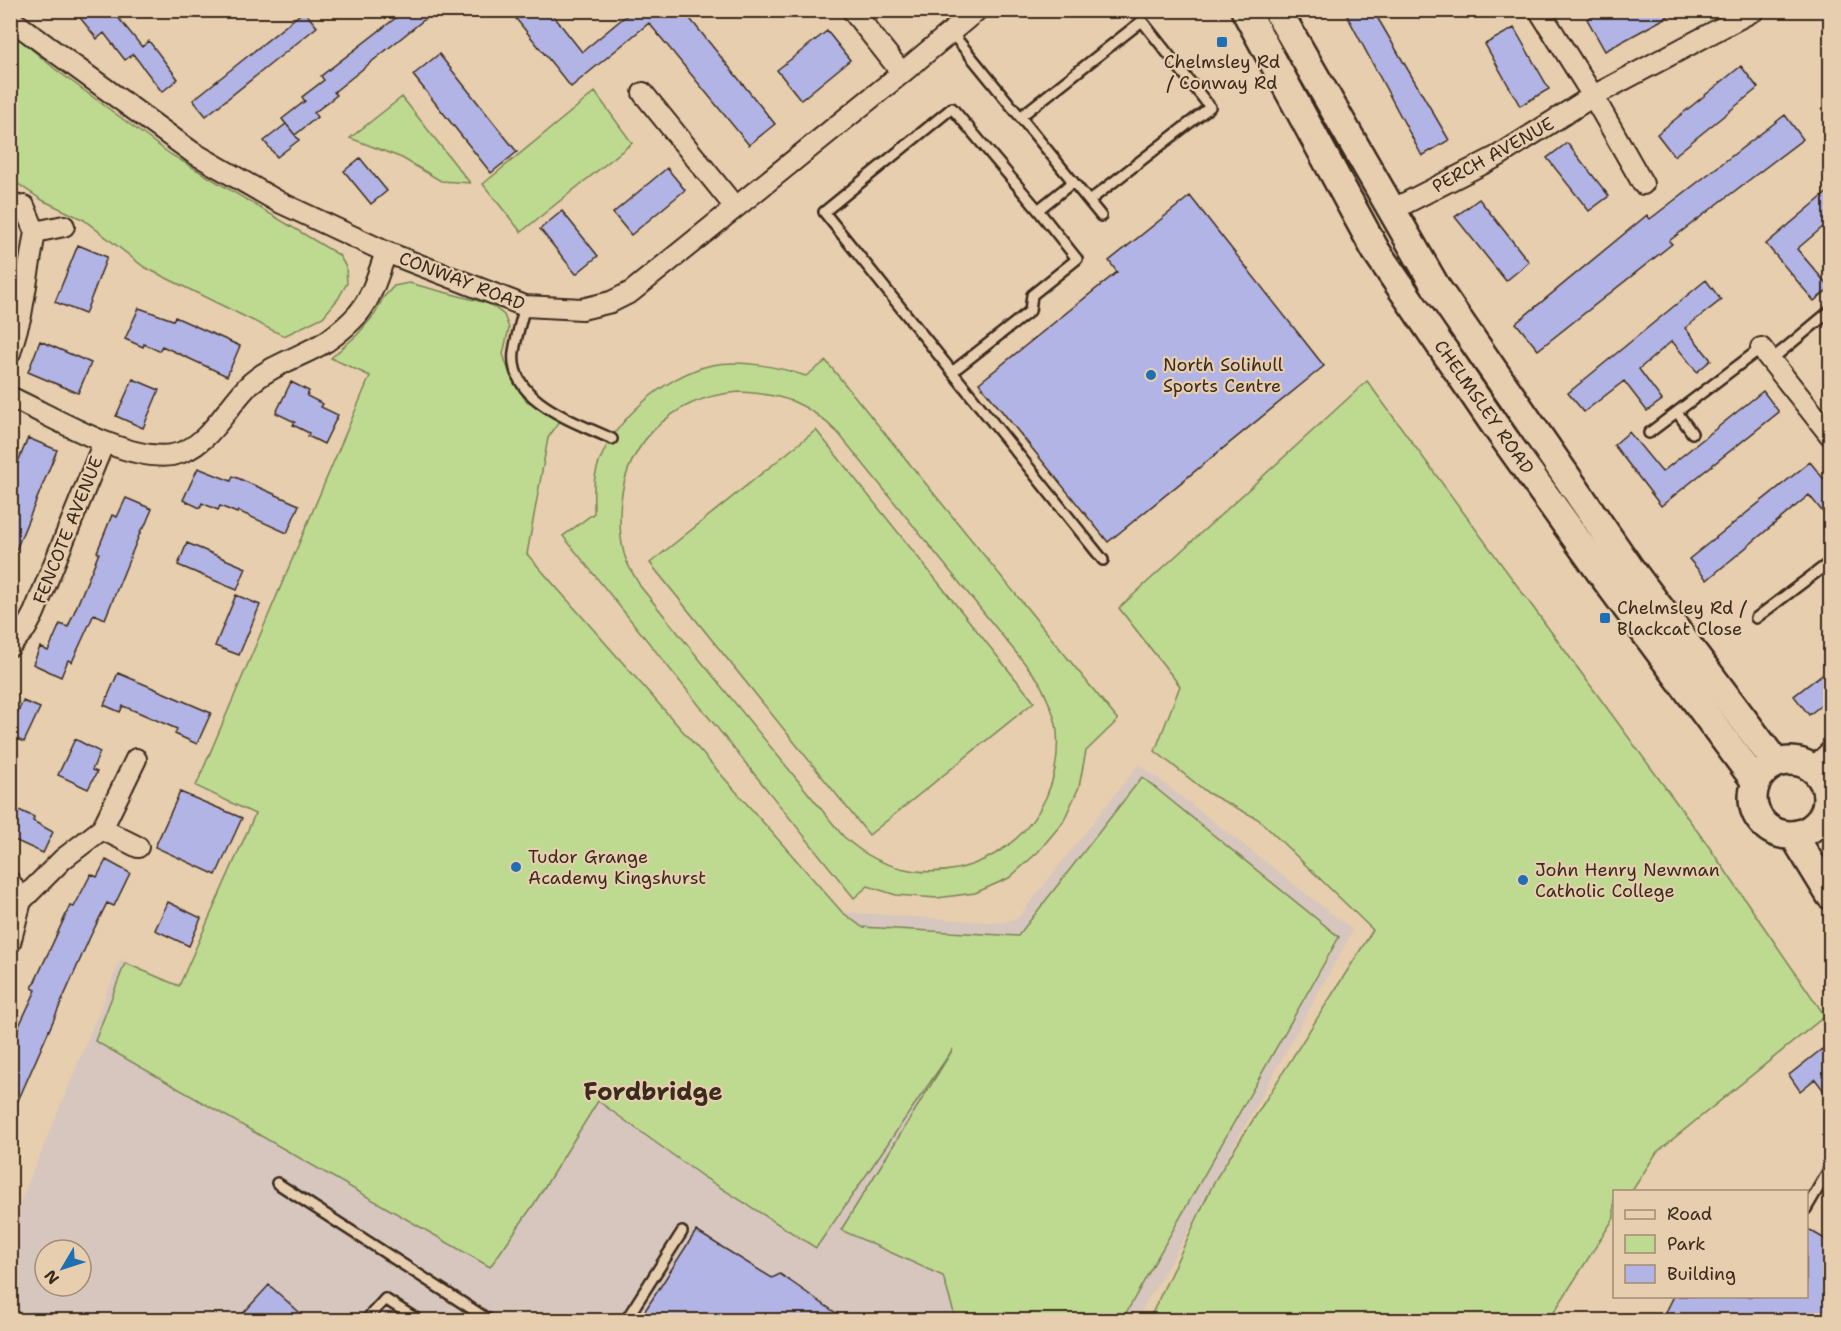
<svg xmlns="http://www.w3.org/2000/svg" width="1841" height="1331" font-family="'Shantell Sans',sans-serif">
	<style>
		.built { fill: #d6c6be; fill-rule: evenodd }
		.green { fill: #bed990; stroke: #7c8257; stroke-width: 1.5; fill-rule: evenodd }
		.building { fill: #b2b4e5; stroke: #3b2a1e; stroke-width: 1.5 }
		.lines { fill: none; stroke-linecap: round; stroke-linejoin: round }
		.lane-casing { stroke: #3b2a1e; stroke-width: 14 }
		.street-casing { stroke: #3b2a1e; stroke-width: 24 }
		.secondary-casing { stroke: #3b2a1e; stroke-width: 32 }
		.lane { stroke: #e6ceae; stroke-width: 9 }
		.street { stroke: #e6ceae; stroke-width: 20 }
		.secondary { stroke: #e6ceae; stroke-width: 27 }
		.poi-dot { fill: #1f6fb2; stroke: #e6ceae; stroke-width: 2 }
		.labels { text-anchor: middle; stroke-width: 4.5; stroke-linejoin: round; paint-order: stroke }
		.poi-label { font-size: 18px; fill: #3b2a1e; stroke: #e6ceae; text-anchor: start }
		.street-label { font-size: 18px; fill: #3b2a1e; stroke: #e6ceae }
		.district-label { font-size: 24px; font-weight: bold; fill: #3b2a1e; stroke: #e6ceae }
	</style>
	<rect width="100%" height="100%" fill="#e6ceae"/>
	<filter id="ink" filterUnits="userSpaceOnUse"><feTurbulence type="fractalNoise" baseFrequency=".0167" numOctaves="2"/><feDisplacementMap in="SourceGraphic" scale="12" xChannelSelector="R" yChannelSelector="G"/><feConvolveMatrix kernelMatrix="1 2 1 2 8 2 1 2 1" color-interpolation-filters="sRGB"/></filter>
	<g filter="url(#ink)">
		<path class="built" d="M548,438L527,554L826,896L842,912L1000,923L1018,918L1139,764L1353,930L1215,1180L1208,1198L1136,1320H11V1225L121,959L179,986L255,814L196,786ZM45,1250H81V1286H45Z"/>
		<path class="green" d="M10,31L55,69L170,154L339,255L346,267L347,283L338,299L323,317L284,336L144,267L84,220L42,200L11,179Z
			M595,92L632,143L521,232L483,184Z
			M402,97L470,183L441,181L402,158L350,138Z
			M409,283L490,304L504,315L509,328L503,354L510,375L526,401L563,416L548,438L527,554L842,912L862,927L1018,936L1142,777L1339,937L1122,1320H956L943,1276L841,1230L953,1049L816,1248L702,1176L598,1101L534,1204L490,1267L95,1041L125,963L179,986L255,814L196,786L370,376L331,358L357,335L375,314L383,298L394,286Z
			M826,361L1118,720L1086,751L1079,787L1063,822L1038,852L1009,878L975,893L937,898L896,895L868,886L854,898L563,536L594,513C594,501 593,488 595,477C604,427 664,375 712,365C740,359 779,367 806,376ZM739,392C784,394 807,402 839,434L1039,681C1046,697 1056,715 1057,732C1066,851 929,917 843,836L640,586C636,578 630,570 627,562C621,548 620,532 620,517C620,447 670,397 739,392Z
			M1367,381L1709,847L1825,1016L1657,1152L1632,1191L1614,1192V1218L1549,1320H1149L1215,1180L1373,930L1258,819L1208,793L1155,751L1180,686L1119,608Z
			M816,430L1034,702L869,835L650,563Z"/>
		<path class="building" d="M74,10H112L142,47L149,41L178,79L162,92L133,54L125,60L104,33L97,39Z
			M406,10H436L334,92L337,95L314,113L317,117L295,135L282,119L305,101L302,97L324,80L321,76Z
			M509,10H549L582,52L633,10H683L775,124L749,145L649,23L571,87Z
			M1344,10H1373L1449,140L1422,156Z
			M1602,10H1680L1605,51L1587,19Z
			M304,11L317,27L206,116L193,100Z
			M1514,28L1549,89L1520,106L1485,44Z
			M827,31L850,60L801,100L777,70Z
			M439,54L517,152L491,173L413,75Z
			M1741,66L1758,88L1674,156L1657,134Z
			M1785,115L1803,139L1669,241L1672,244L1538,350L1516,323L1647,215L1650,219Z
			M286,124L299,140L277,157L264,141Z
			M1567,143L1609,196L1589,211L1547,158Z
			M360,158L387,191L371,204L344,171Z
			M667,168L685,190L631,235L613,213Z
			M1830,190V221L1797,249L1830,288L1814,301L1766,244Z
			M1190,196L1324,366L1108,542L979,383L1117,272L1109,261Z
			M1479,199L1529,262L1506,281L1455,217Z
			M562,211L598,256L576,274L540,229Z
			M78,245L107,257L85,314L55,302Z
			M1706,280L1721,300L1685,328L1711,360L1697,372L1672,341L1639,369L1662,400L1647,411L1624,381L1584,412L1568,393Z
			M139,308L173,320L175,317L240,346L227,376L162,346L159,351L144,344L143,347L125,339Z
			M40,341L91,363L78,393L28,372Z
			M133,379L159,390L143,428L116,416Z
			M291,382L309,391L307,396L323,404L321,407L338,415L324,444L308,436L309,433L293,425L295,422L276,413Z
			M1763,391L1779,412L1661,506L1614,445L1629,432L1662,472Z
			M28,438L57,450L11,562L10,481Z
			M1810,462L1830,487V521L1809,495L1707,580L1689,559Z
			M198,468L231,481L233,476L299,505L287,533L238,511L237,513L220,506L218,510L202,503L200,508L183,500Z
			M126,498L152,509L144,528H142L105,619L94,614L72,662L68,660L61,677L33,664L40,647L48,651L60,624L68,627L99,553L97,552L112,515L117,517Z
			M187,543L246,568L237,590L178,565Z
			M236,595L260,605L239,655L215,646Z
			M1830,668V698L1809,715L1794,696Z
			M118,673L211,713L197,744L175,734L177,729L140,713L123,706L120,712L104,705Z
			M23,701L40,708L24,742L10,736V715L15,718Z
			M75,739L100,752L92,770L97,772L88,789L58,775Z
			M180,792L242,818L216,875L155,847Z
			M10,806L34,817L33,821L53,832L43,853L10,838Z
			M106,860L130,873L114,906L107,903L90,937L10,1119V1045L36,990L32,988L70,906L74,907L91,874L97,877Z
			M168,902L201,918L189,946L155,930Z
			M1822,1049L1830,1060V1099L1815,1079L1800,1091L1789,1075Z
			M1806,1228L1830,1242V1320H1662L1674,1296H1806Z
			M696,1231L772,1278L780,1274L846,1320H639Z
			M269,1285L308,1320H237Z"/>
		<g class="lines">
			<g class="lane-casing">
				<path id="lane" d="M951,32L1101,216
					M1020,117L1142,21L1210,107L1089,201
					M1073,182L1038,210L952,108L824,212L1103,560
					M10,194L24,206
					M525,306C521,321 516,337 514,352C508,401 576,422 612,439
					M1771,360L1830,311
					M952,372L1030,311L1032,295L1077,259L1038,210
					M1677,412L1692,433
					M1649,433L1761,348
					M1756,618L1830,562
					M277,1183L489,1320
					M1806,1209L1830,1168
					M366,1320L385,1299L418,1320
					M626,1320L682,1232"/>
			</g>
			<g class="street-casing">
				<path id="street" d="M852,10L902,73
					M1539,10L1593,96L1643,184
					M10,19L192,152L279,202L386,252L525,306L582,309L611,302L631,292L902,73L977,10
					M643,93L735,207
					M24,206L35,232L64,226
					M1390,211L1498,156L1593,96L1755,10
					M1761,348L1830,435
					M10,353L21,315L35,232
					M10,397C52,416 126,462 172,455C209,449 226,406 251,383C273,364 303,356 327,341C337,334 350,323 358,314C372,297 379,272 386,252
					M10,646L26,628L34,613L104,442
					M1813,768L1830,752
					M102,829L138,847
					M10,882L21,901
					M10,943L21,901L63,859L102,829L136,759"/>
			</g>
			<g class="secondary-casing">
				<path id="secondary" d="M1245,10L1376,251L1494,424L1606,580L1756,782
					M1277,10L1436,287L1629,567L1776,763
					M1753 798a37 37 0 1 1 74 0a37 37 0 1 1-74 0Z
					M1794,836L1830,895"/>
			</g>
			<use href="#lane" class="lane"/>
			<use href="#street" class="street"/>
			<use href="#secondary" class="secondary"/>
		</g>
	</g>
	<g class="poi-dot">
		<rect x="1216" y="36" width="12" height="12" rx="3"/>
		<circle cx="1151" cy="375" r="6"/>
		<rect x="1599" y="612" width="12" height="12" rx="3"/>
		<circle cx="516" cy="867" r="6"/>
		<circle cx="1523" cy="880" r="6"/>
	</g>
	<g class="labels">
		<g class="poi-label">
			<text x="1222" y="68" text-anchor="middle">Chelmsley Rd<tspan x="1222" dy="21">/ Conway Rd</tspan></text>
			<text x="1163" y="371">North Solihull<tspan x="1163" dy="21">Sports Centre</tspan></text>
			<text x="1617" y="614">Chelmsley Rd /<tspan x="1617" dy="21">Blackcat Close</tspan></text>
			<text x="528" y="863">Tudor Grange<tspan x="528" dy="21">Academy Kingshurst</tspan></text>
			<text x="1535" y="876">John Henry Newman<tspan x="1535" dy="21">Catholic College</tspan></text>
		</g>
		<g class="street-label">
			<text transform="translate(1493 155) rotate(-29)" y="6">PERCH AVENUE</text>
			<text transform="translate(462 281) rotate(21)" y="6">CONWAY ROAD</text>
			<text transform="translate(1484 407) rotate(55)" y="6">CHELMSLEY ROAD</text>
			<text transform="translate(68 530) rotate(-68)" y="6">FENCOTE AVENUE</text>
		</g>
		<g class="district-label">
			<text x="653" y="1100">Fordbridge</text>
		</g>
	</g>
	<rect width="1841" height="1331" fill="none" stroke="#e6ceae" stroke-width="36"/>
	<rect x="18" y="18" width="1805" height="1295" fill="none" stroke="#3b2a1e" stroke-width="2" filter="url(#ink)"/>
	<rect x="1613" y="1190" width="195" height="108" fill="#e6ceae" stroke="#a28c74" stroke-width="1.5"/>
	<rect x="1625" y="1210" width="30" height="9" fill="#e6ceae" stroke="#a28c74" stroke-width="1.5"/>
	<text x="1667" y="1220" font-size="18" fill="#3b2a1e">Road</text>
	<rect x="1625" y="1235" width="30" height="18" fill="#bed990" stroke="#a28c74" stroke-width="1.5"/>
	<text x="1667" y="1250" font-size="18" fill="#3b2a1e">Park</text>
	<rect x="1625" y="1265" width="30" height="18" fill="#b2b4e5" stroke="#a28c74" stroke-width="1.5"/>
	<text x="1667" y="1280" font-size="18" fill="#3b2a1e">Building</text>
	<g transform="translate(63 1268) rotate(231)"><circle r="28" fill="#e6ceae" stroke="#a28c74" stroke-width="1.5"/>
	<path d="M0-4.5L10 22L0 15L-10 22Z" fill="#1f6fb2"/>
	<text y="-9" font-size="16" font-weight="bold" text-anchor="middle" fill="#3b2a1e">N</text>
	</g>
</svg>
